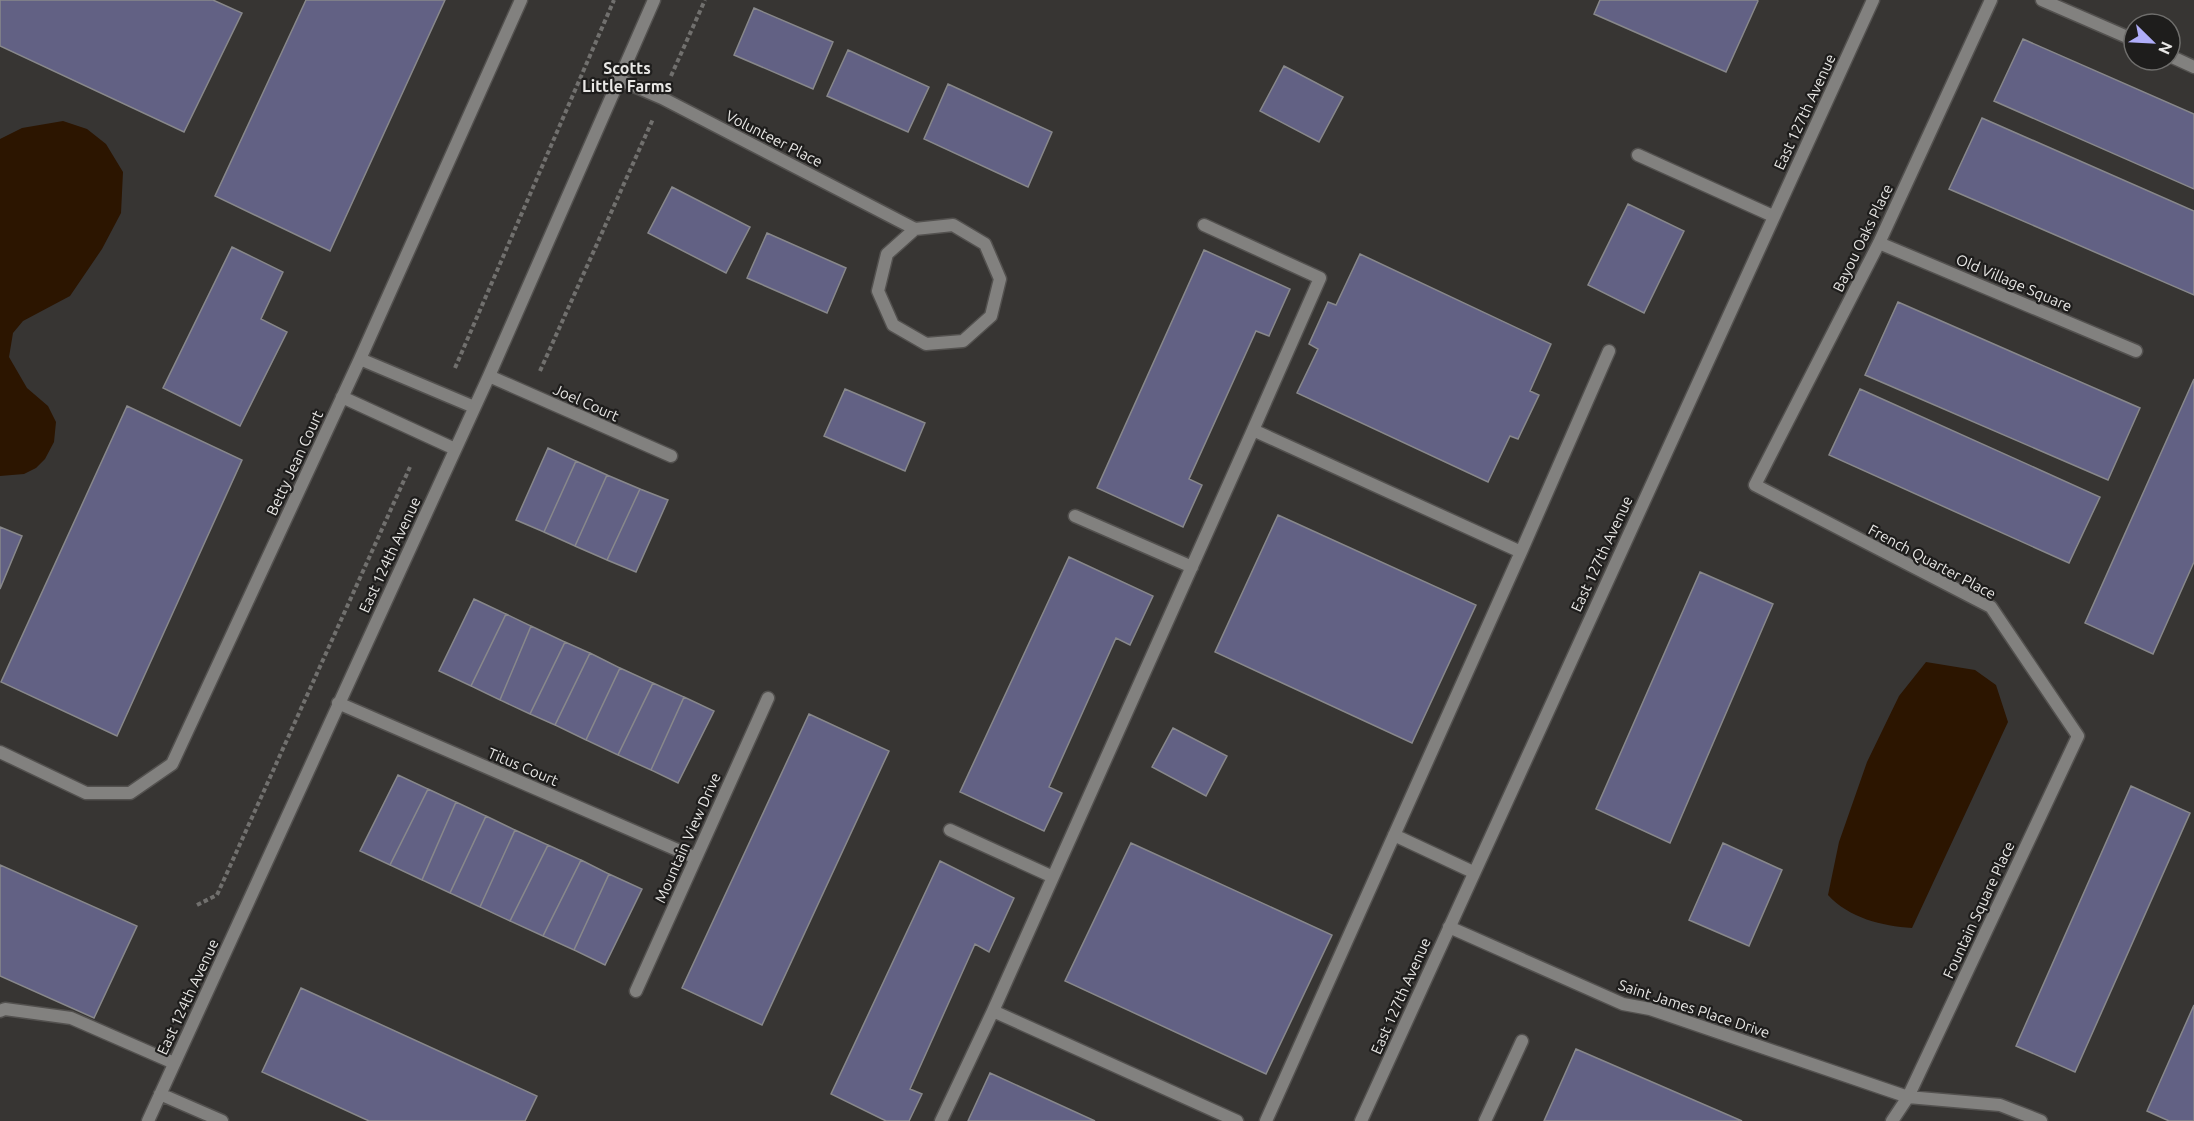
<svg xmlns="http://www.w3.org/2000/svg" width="2194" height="1121" font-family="Ubuntu,sans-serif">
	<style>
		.water { fill: #2c1500 }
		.building { fill: #626184; stroke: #88888b; stroke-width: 1.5 }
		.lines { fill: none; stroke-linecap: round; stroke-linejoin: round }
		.service-casing { stroke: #53514f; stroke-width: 15 }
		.minor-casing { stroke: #53514f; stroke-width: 15 }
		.path { stroke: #71706e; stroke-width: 4; stroke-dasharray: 4.5 3; stroke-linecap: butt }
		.service { stroke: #82817f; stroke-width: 12 }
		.minor { stroke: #82817f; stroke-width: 12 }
		.labels { text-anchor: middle; stroke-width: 4.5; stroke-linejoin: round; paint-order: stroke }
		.street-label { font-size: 15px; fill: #e8e7e5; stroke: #1e1d1c }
		.neighbourhood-label { font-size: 16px; font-weight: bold; fill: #e8e7e5; stroke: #1e1d1c }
	</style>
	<rect width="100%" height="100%" fill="#373533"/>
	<path class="water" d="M63,121L87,129L106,144L123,172L121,213L102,249L70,296L23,321L13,333L9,357L27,388L48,406L56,422L54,442L45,459L36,468L24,474L0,476V139L22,128Z
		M1926,662L1975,670L1996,685L2008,722L1912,928C1882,926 1849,918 1828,895L1839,842L1867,762L1899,696Z"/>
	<path class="building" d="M0,0H213L242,13L184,132L0,46Z
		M306,0H445L330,251L215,196Z
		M1600,0H1757L1758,1L1726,72L1594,14Z
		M754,8L833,42L813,89L734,55Z
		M2023,39L2194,114V189L1994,101Z
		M848,50L929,87L908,132L827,96Z
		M1284,66L1343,97L1319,142L1260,111Z
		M948,84L1052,132L1028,187L924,139Z
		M1982,118L2194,211V295L1949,189Z
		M672,187L750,227L726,273L648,233Z
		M1628,204L1684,231L1644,313L1588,285Z
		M767,233L846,268L827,313L747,278Z
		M232,247L283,272L261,319L287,332L240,426L163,388Z
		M1204,250L1290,289L1269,336L1256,331L1189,479L1202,485L1183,527L1097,488Z
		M1360,254L1551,344L1530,391L1539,395L1518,439L1510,436L1488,482L1297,393L1318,349L1309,344L1328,302L1336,305Z
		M1898,302L2140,408L2108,480L1865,375Z
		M2194,379V562L2153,654L2085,623Z
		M845,389L925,423L905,471L824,436Z
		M1860,389L2100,497L2069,563L1829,455Z
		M127,406L242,460L117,736L1,682Z
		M548,448L576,461L544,532L516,520Z
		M576,461L607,475L575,546L544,532Z
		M607,475L640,489L607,560L575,546Z
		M640,489L668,500L636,572L607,560Z
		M1278,515L1476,605L1412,743L1215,652Z
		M0,527L22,536L0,589Z
		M1069,557L1153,596L1130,645L1116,638L1049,787L1062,793L1044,831L960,792Z
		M1700,572L1773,604L1670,843L1596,809Z
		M474,599L506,614L471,686L439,671Z
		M506,614L531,626L500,700L471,686Z
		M531,626L565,642L530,714L500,700Z
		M565,642L590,653L555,725L530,714Z
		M590,653L620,668L586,740L555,725Z
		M620,668L653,683L618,755L586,740Z
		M653,683L684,697L651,770L618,755Z
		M684,697L714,711L678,783L651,770Z
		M809,714L889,751L762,1025L682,988Z
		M1173,728L1227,756L1206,796L1152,767Z
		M398,775L428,789L390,865L360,851Z
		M2131,786L2190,813L2075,1072L2016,1046Z
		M428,789L456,802L422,880L390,865Z
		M456,802L486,816L450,893L422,880Z
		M486,816L515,830L480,907L450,893Z
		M515,830L548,845L510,921L480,907Z
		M1131,843L1332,935L1266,1074L1065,981Z
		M1723,843L1782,870L1749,946L1689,920Z
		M548,845L581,860L543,936L510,921Z
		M581,860L609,874L574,950L543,936Z
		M940,861L1014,898L989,952L975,944L910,1089L922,1094L909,1121H886L831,1094Z
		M0,865L137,926L94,1018L0,976Z
		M609,874L642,889L605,965L574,950Z
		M301,988L537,1096L525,1121H369L262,1072Z
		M2194,1005V1121H2169L2147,1111Z
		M1576,1049L1742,1121H1544Z
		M990,1073L1095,1121H968Z"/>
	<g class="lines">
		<g class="service-casing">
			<path id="service" d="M1638,155L1773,216
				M1204,225L1320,278L1253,430
				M1075,516L1192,567
				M1521,552L1609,351
				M950,830L1053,877
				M1394,835L1473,872
				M0,1011L5,1009L71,1018L174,1063
				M941,1121L993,1011
				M1237,1121L993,1011L1253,430L1521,552L1266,1121"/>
		</g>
		<g class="minor-casing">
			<path id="minor" d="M2042,0L2134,40
				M2170,56L2194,67
				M618,79L662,98L915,229L953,225L985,244L1000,279L991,316L963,341L926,344L893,325L878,291L887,254L915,229
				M1879,243L2136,351
				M360,359L474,407
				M489,376L671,456
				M342,397L455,449
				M338,703L696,858
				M0,752L86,793H130L172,764L360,359L521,0
				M1449,927L1623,1004L1650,1009L1908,1097L2000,1105L2041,1121
				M636,991L768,698
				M160,1094L222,1121
				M148,1121L489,376L654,0
				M1361,1121L1873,0
				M1485,1121L1522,1041
				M1892,1121L1908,1097L2078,736L1991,607L1755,485L1879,243L1991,0"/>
		</g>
		<path class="path" d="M671,76L705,0
			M455,368L614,0
			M540,371L653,119
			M197,905L217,895L410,467"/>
		<use href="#service" class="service"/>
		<use href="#minor" class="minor"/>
	</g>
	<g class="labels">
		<g class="street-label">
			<text transform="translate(1805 112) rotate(-65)" y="5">East 127th Avenue</text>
			<text transform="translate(774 139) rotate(27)" y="5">Volunteer Place</text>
			<text transform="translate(1863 238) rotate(-64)" y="5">Bayou Oaks Place</text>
			<text transform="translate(2014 283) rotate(23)" y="5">Old Village Square</text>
			<text transform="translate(586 403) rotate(24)" y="5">Joel Court</text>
			<text transform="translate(295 463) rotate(-65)" y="5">Betty Jean Court</text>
			<text transform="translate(1602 554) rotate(-65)" y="5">East 127th Avenue</text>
			<text transform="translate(390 555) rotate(-65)" y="5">East 124th Avenue</text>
			<text transform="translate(1932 562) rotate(28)" y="5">French Quarter Place</text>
			<text transform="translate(523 767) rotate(23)" y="5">Titus Court</text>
			<text transform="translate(688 838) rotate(-66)" y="5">Mountain View Drive</text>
			<text transform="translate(1979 910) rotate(-65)" y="5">Fountain Square Place</text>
			<text transform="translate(1401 996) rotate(-66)" y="5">East 127th Avenue</text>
			<text transform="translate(188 997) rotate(-65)" y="5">East 124th Avenue</text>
			<text transform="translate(1694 1009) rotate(18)" y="5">Saint James Place Drive</text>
		</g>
		<g class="neighbourhood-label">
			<text x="627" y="74">Scotts<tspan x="627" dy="18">Little Farms</tspan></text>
		</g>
	</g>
	<g transform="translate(2152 42) rotate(114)"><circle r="28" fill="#1e1d1c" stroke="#6f6e6c" stroke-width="1.5"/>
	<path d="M0-4.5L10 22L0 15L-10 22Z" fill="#b0aefa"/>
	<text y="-9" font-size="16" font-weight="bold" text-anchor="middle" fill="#e8e7e5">N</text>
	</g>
</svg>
